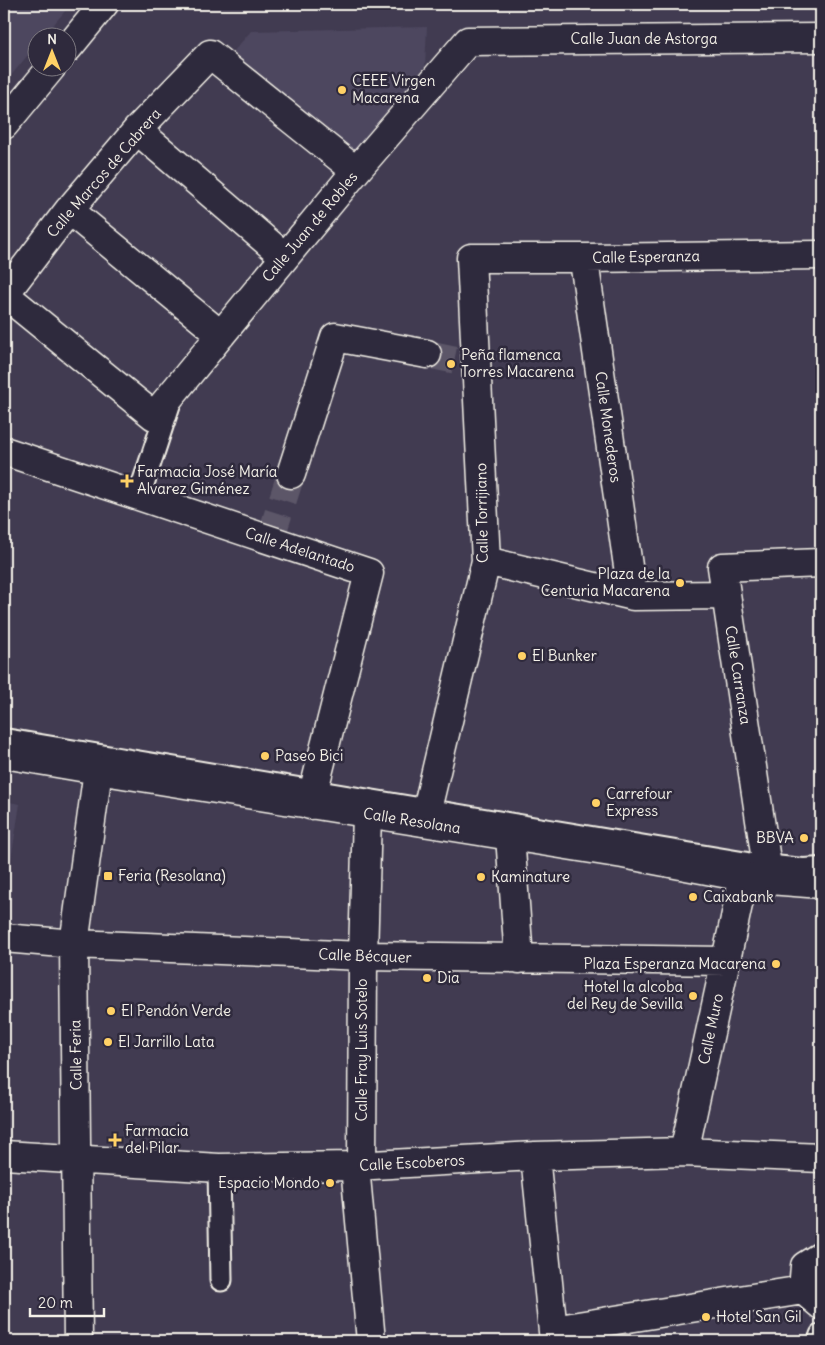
<svg xmlns="http://www.w3.org/2000/svg" width="825" height="1345" font-family="Delius,sans-serif">
	<style>
		.built { fill: #4d475f }
		.lines { fill: none; stroke-linecap: round; stroke-linejoin: round }
		.minor-tunnel { stroke: #5c5668; stroke-width: 28; stroke-dasharray: 28 14; stroke-linecap: butt }
		.service-casing { stroke: #f4f1e8; stroke-width: 18 }
		.pedestrian-casing { stroke: #f4f1e8; stroke-width: 25 }
		.minor-casing { stroke: #f4f1e8; stroke-width: 31 }
		.primary-casing { stroke: #f4f1e8; stroke-width: 31 }
		.service { stroke: #2f2a3d; stroke-width: 14 }
		.pedestrian { stroke: #2f2a3d; stroke-width: 21 }
		.minor { stroke: #2f2a3d; stroke-width: 28 }
		.primary { stroke: #2f2a3d; stroke-width: 28 }
		.poi-dot { fill: #ffd166; stroke: #2f2a3d; stroke-width: 2 }
		.labels { text-anchor: middle; stroke-width: 5; stroke-linejoin: round; paint-order: stroke }
		.street-label { font-size: 15px; fill: #f4f1e8; stroke: #2f2a3d }
		.poi-label { font-size: 15px; fill: #f4f1e8; stroke: #2f2a3d; text-anchor: start }
	</style>
	<rect width="100%" height="100%" fill="#413b51"/>
	<filter id="ink" filterUnits="userSpaceOnUse"><feTurbulence type="fractalNoise" baseFrequency=".02" numOctaves="2"/><feDisplacementMap in="SourceGraphic" scale="10" xChannelSelector="R" yChannelSelector="G"/><feConvolveMatrix kernelMatrix="1 2 1 2 8 2 1 2 1" color-interpolation-filters="sRGB"/></filter>
	<g filter="url(#ink)">
		<path class="built" d="M4,4H71L43,37L38,38L37,44L4,84Z
			M427,27L425,66L353,153L233,52L251,31Z
			M4,801L20,804L4,904Z"/>
		<g class="lines">
			<path class="minor-tunnel" d="M427,354L476,364
				M270,540L291,474"/>
			<g class="service-casing">
				<path id="service" d="M4,736L747,860L803,866L821,865"/>
			</g>
			<g class="pedestrian-casing">
				<path id="pedestrian" d="M139,496L171,399
					M219,1168L221,1280
					M819,1341L821,1335"/>
			</g>
			<g class="minor-casing">
				<path id="minor" d="M68,48L104,4
					M4,125L51,68
					M137,130L285,257
					M69,210L221,335
					M586,258L585,268L628,566L633,596
					M4,294L154,416L356,171L468,41L821,38
					M4,295L69,210L137,130L210,54L356,171
					M4,451L369,573L310,805
					M291,474L335,337L427,354
					M486,561L633,596L726,595
					M424,822L486,561L471,258H586L821,255
					M510,836L519,959
					M769,880L722,567L821,563
					M4,938L74,944L363,956L726,961
					M684,1152L744,877
					M4,1155L219,1168L355,1166L535,1156L684,1152L821,1158
					M535,1156L554,1341
					M355,1166L371,1341
					M362,1166L363,956L367,814
					M803,1290L805,1266L821,1256
					M803,1290L821,1305
					M553,1330L803,1290
					M78,1341L74,944L98,770"/>
			</g>
			<g class="primary-casing">
				<path id="primary" d="M4,754L98,770L623,854L744,877L769,880L821,884"/>
			</g>
			<use href="#service" class="service"/>
			<use href="#pedestrian" class="pedestrian"/>
			<use href="#minor" class="minor"/>
			<use href="#primary" class="primary"/>
		</g>
	</g>
	<g class="poi-dot">
		<circle cx="342" cy="90" r="5"/>
		<circle cx="451" cy="364" r="5"/>
		<path d="M124.5 473.5h5v5h5v5h-5v5h-5v-5h-5v-5h5z"/>
		<circle cx="680" cy="583" r="5"/>
		<circle cx="522" cy="656" r="5"/>
		<circle cx="265" cy="756" r="5"/>
		<circle cx="596" cy="803" r="5"/>
		<circle cx="804" cy="838" r="5"/>
		<rect x="103" y="871" width="10" height="10" rx="2.5"/>
		<circle cx="481" cy="877" r="5"/>
		<circle cx="693" cy="897" r="5"/>
		<circle cx="776" cy="964" r="5"/>
		<circle cx="427" cy="978" r="5"/>
		<circle cx="693" cy="996" r="5"/>
		<circle cx="111" cy="1011" r="5"/>
		<circle cx="108" cy="1042" r="5"/>
		<path d="M112.5 1132.5h5v5h5v5h-5v5h-5v-5h-5v-5h5z"/>
		<circle cx="330" cy="1183" r="5"/>
		<circle cx="706" cy="1317" r="5"/>
	</g>
	<g class="labels">
		<g class="street-label">
			<text x="644" y="44">Calle Juan de Astorga</text>
			<text transform="translate(104 173) rotate(-49)" y="5">Calle Marcos de Cabrera</text>
			<text transform="translate(310 227) rotate(-50)" y="5">Calle Juan de Robles</text>
			<text transform="translate(646 257) rotate(-1)" y="5">Calle Esperanza</text>
			<text transform="translate(608 427) rotate(82)" y="5">Calle Monederos</text>
			<text transform="translate(482 513) rotate(-91)" y="5">Calle Torrijiano</text>
			<text transform="translate(300 550) rotate(18)" y="5">Calle Adelantado</text>
			<text transform="translate(738 675) rotate(81)" y="5">Calle Carranza</text>
			<text transform="translate(412 821) rotate(9)" y="5">Calle Resolana</text>
			<text transform="translate(365 956) rotate(2)" y="5">Calle Bécquer</text>
			<text transform="translate(711 1029) rotate(-78)" y="5">Calle Muro</text>
			<text transform="translate(362 1050) rotate(-90)" y="5">Calle Fray Luis Sotelo</text>
			<text transform="translate(76 1055) rotate(-91)" y="5">Calle Feria</text>
			<text transform="translate(412 1163) rotate(-3)" y="5">Calle Escoberos</text>
		</g>
		<g class="poi-label">
			<text x="352" y="86">CEEE Virgen<tspan x="352" dy="17">Macarena</tspan></text>
			<text x="461" y="360">Peña flamenca<tspan x="461" dy="17">Torres Macarena</tspan></text>
			<text x="137" y="477">Farmacia José María<tspan x="137" dy="17">Alvarez Giménez</tspan></text>
			<text x="670" y="579" text-anchor="end">Plaza de la<tspan x="670" dy="17">Centuria Macarena</tspan></text>
			<text x="532" y="661">El Bunker</text>
			<text x="275" y="761">Paseo Bici</text>
			<text x="606" y="799">Carrefour<tspan x="606" dy="17">Express</tspan></text>
			<text x="794" y="843" text-anchor="end">BBVA</text>
			<text x="118" y="881">Feria (Resolana)</text>
			<text x="491" y="882">Kaminature</text>
			<text x="703" y="902">Caixabank</text>
			<text x="766" y="969" text-anchor="end">Plaza Esperanza Macarena</text>
			<text x="437" y="983">Dia</text>
			<text x="683" y="992" text-anchor="end">Hotel la alcoba<tspan x="683" dy="17">del Rey de Sevilla</tspan></text>
			<text x="121" y="1016">El Pendón Verde</text>
			<text x="118" y="1047">El Jarrillo Lata</text>
			<text x="125" y="1136">Farmacia<tspan x="125" dy="17">del Pilar</tspan></text>
			<text x="320" y="1188" text-anchor="end">Espacio Mondo</text>
			<text x="716" y="1322">Hotel San Gil</text>
		</g>
	</g>
	<rect width="825" height="1345" fill="none" stroke="#2f2a3d" stroke-width="20"/>
	<rect x="10" y="10" width="805" height="1325" fill="none" stroke="#f4f1e8" stroke-width="2" filter="url(#ink)"/>
	<g transform="translate(52 52)"><circle r="24" fill="#2f2a3d" stroke="#7e7a81"/>
	<path d="M0-4L9 19L0 12L-9 19Z" fill="#ffd166"/>
	<text y="-8" font-size="14" font-weight="bold" text-anchor="middle" fill="#f4f1e8">N</text>
	</g>
	<path d="M30 1308v8h74v-8" fill="none" stroke="#f4f1e8" stroke-width="2.5"/>
	<text x="38" y="1308" font-size="15" fill="#f4f1e8" stroke="#2f2a3d" stroke-width="4" paint-order="stroke">20 m</text>
</svg>
